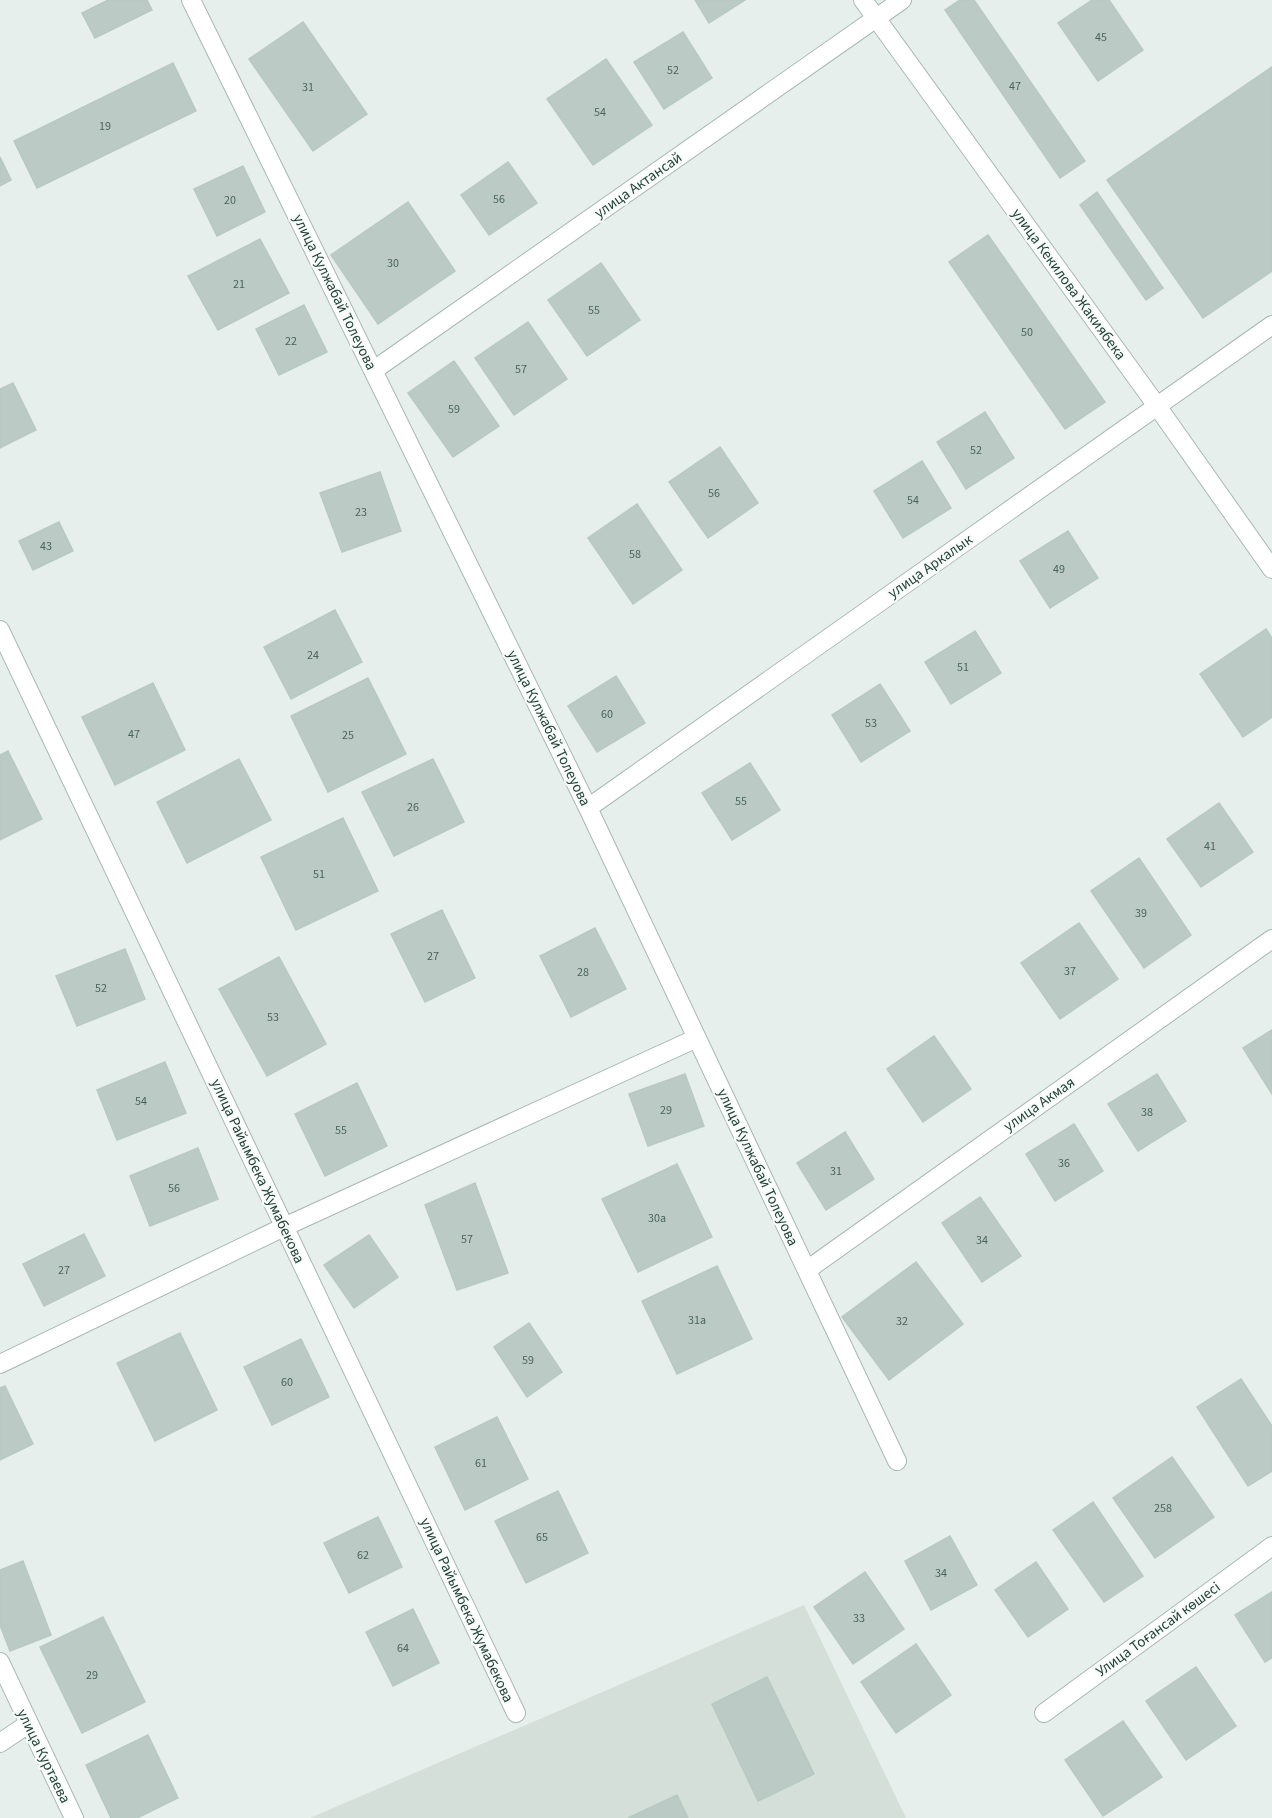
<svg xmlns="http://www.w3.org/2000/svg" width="1272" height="1818" font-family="'Source Sans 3',sans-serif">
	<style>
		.built { fill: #d4dfda }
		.building { fill: #bbcac4; stroke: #b8c9c2; stroke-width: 1.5 }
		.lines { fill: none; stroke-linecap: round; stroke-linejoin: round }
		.street-casing { stroke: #a8b8b2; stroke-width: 20 }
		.street { stroke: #fff; stroke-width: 18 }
		.labels { text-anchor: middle; stroke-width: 4.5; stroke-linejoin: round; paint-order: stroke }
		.number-label { font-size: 12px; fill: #4a645c }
		.street-label { font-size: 15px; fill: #24423a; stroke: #f7fbf9 }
	</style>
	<rect width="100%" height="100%" fill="#e6efeb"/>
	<path class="built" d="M804,1605L906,1818H310Z"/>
	<path class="building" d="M108,0H147L152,10L95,38L82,13Z
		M695,0H745L709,23Z
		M960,0H974L1085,161L1060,178L945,10Z
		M1092,0H1109L1143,50L1098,81L1058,23Z
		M303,22L367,114L313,151L249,59Z
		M683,32L712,78L664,109L634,62Z
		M606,59L652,125L593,165L547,99Z
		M173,63L196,111L37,188L14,141Z
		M1272,67V271L1203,318L1107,180Z
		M0,157L11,180L0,186Z
		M508,162L537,203L489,235L461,195Z
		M243,166L265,212L217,236L194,189Z
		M1097,192L1163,288L1146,300L1080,205Z
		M408,202L455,271L378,324L331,255Z
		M988,235L1105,402L1065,429L949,262Z
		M260,239L289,293L218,330L188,276Z
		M601,263L640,320L587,356L548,300Z
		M304,305L327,352L279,375L256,329Z
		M528,322L567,379L514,415L475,358Z
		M454,361L499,426L453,457L408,393Z
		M13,383L36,430L0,448V389Z
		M985,412L1014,458L966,489L937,442Z
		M720,447L758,503L708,538L669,482Z
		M922,461L951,508L903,538L874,491Z
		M380,472L401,531L342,552L320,493Z
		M637,504L682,570L633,604L588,538Z
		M59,522L73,551L33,570L19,541Z
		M1068,531L1098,578L1050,608L1020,561Z
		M335,610L362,662L291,699L264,647Z
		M1266,629L1272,638V717L1243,737L1200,674Z
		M975,631L1001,673L951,704L925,662Z
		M616,676L645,723L597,752L568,706Z
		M368,678L406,754L328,792L291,716Z
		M153,683L185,750L115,785L82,717Z
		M880,684L910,731L861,762L832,715Z
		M8,751L42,819L0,840V755Z
		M239,759L271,820L187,863L157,802Z
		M433,759L464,822L394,856L362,792Z
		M750,763L780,810L732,840L702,793Z
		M1219,803L1253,852L1201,887L1167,839Z
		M343,818L378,891L296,930L261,857Z
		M1139,858L1191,935L1144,968L1091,891Z
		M442,910L475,978L425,1002L391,934Z
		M1079,923L1118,979L1060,1019L1021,963Z
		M595,928L626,989L571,1017L540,956Z
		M125,949L145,999L77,1026L56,976Z
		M279,957L326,1044L267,1076L219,989Z
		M1272,1030V1094L1243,1048Z
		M934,1036L971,1089L923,1122L887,1069Z
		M165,1062L186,1113L117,1140L97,1090Z
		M685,1074L704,1126L648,1146L629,1094Z
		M1157,1074L1186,1121L1138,1151L1108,1104Z
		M357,1083L387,1146L325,1176L295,1114Z
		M1074,1124L1103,1171L1055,1201L1026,1154Z
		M845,1132L874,1179L826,1210L797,1163Z
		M198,1148L218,1199L150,1226L130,1176Z
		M677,1164L712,1237L638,1272L602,1199Z
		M475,1183L508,1273L457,1290L425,1205Z
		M980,1197L1021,1256L982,1282L942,1223Z
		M84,1234L105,1276L44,1306L23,1264Z
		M369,1235L398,1277L354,1308L324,1265Z
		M916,1262L963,1324L889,1380L842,1317Z
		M717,1266L752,1339L677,1374L642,1301Z
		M529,1323L562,1372L527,1397L494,1347Z
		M180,1333L217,1410L155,1441L117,1363Z
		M301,1339L329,1397L272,1425L244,1367Z
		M1241,1379L1272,1426V1471L1248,1486L1197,1407Z
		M5,1386L33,1444L0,1460V1388Z
		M497,1417L528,1479L465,1510L435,1447Z
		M1172,1457L1214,1517L1155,1558L1113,1498Z
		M558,1491L588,1553L526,1583L495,1521Z
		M1093,1502L1143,1576L1104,1602L1053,1530Z
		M378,1517L402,1567L349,1593L324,1543Z
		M950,1536L977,1585L931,1610L905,1561Z
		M23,1561L51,1635L10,1651L0,1625V1570Z
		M1036,1562L1068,1609L1028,1637L995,1590Z
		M865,1572L904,1629L853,1664L814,1607Z
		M1272,1592V1658L1265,1662L1235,1615Z
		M413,1609L439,1663L393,1686L366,1632Z
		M103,1617L145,1702L82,1733L40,1647Z
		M916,1644L951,1695L896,1733L861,1682Z
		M1196,1667L1236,1726L1186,1760L1146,1701Z
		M767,1677L814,1774L758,1801L712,1704Z
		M1123,1721L1162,1777L1103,1816L1065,1760Z
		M148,1735L178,1798L137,1818H111L86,1765Z
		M677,1795L688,1818H628Z"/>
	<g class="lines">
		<g class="street-casing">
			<path id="street" d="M191,0L588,808L897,1461
				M863,0L1157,406L1272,569
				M374,370L902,0
				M0,630L516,1713
				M588,808L1272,325
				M807,1270L1272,939
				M0,1364L284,1227L697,1038
				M0,1662L74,1818
				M1044,1713L1272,1546
				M0,1743L28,1724"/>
		</g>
		<use href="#street" class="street"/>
	</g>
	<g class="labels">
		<g class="number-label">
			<text x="1101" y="41">45</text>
			<text x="673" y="74">52</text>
			<text x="1015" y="90">47</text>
			<text x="308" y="91">31</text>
			<text x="600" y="116">54</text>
			<text x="105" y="130">19</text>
			<text x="499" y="203">56</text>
			<text x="230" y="204">20</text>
			<text x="393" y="267">30</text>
			<text x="239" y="288">21</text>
			<text x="594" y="314">55</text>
			<text x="1027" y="336">50</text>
			<text x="291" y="345">22</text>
			<text x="521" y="373">57</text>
			<text x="454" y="413">59</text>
			<text x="976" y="454">52</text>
			<text x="714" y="497">56</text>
			<text x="913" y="504">54</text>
			<text x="361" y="516">23</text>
			<text x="46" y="550">43</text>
			<text x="635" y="558">58</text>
			<text x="1059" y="573">49</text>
			<text x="313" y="659">24</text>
			<text x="963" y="671">51</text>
			<text x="607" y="718">60</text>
			<text x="871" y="727">53</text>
			<text x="134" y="738">47</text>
			<text x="348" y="739">25</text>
			<text x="741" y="805">55</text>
			<text x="413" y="811">26</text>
			<text x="1210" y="850">41</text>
			<text x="319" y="878">51</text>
			<text x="1141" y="917">39</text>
			<text x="433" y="960">27</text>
			<text x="1070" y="975">37</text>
			<text x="583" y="976">28</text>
			<text x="101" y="992">52</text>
			<text x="273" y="1021">53</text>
			<text x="141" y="1105">54</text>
			<text x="666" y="1114">29</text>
			<text x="1147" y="1116">38</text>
			<text x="341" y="1134">55</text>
			<text x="1064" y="1167">36</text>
			<text x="836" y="1175">31</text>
			<text x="174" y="1192">56</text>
			<text x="657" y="1222">30а</text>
			<text x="467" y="1243">57</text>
			<text x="982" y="1244">34</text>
			<text x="64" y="1274">27</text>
			<text x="697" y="1324">31а</text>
			<text x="902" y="1325">32</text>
			<text x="528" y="1364">59</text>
			<text x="287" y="1386">60</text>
			<text x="481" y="1467">61</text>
			<text x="1163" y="1512">258</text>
			<text x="542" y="1541">65</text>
			<text x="363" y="1559">62</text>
			<text x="941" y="1577">34</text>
			<text x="859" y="1622">33</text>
			<text x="403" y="1652">64</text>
			<text x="92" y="1679">29</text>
		</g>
		<g class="street-label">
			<text transform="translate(638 185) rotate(-35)" y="5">улица Актансай</text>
			<text transform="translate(1069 284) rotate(54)" y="5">улица Кекилова Жакиябека</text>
			<text transform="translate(335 292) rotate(64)" y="5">улица Кулжабай Толеуова</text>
			<text transform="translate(930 566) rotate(-35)" y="5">улица Аркалык</text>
			<text transform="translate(549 728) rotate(64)" y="5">улица Кулжабай Толеуова</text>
			<text transform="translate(1039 1104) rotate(-35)" y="5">улица Акмая</text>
			<text transform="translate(758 1167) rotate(65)" y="5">улица Кулжабай Толеуова</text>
			<text transform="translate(258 1171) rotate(65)" y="5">улица Райымбека Жумабекова</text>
			<text transform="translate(467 1610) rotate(65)" y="5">улица Райымбека Жумабекова</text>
			<text transform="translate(1158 1629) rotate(-36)" y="5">Улица Тоғансай көшесі</text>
			<text transform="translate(44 1756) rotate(64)" y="5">улица Куртаева</text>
		</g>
	</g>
</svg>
